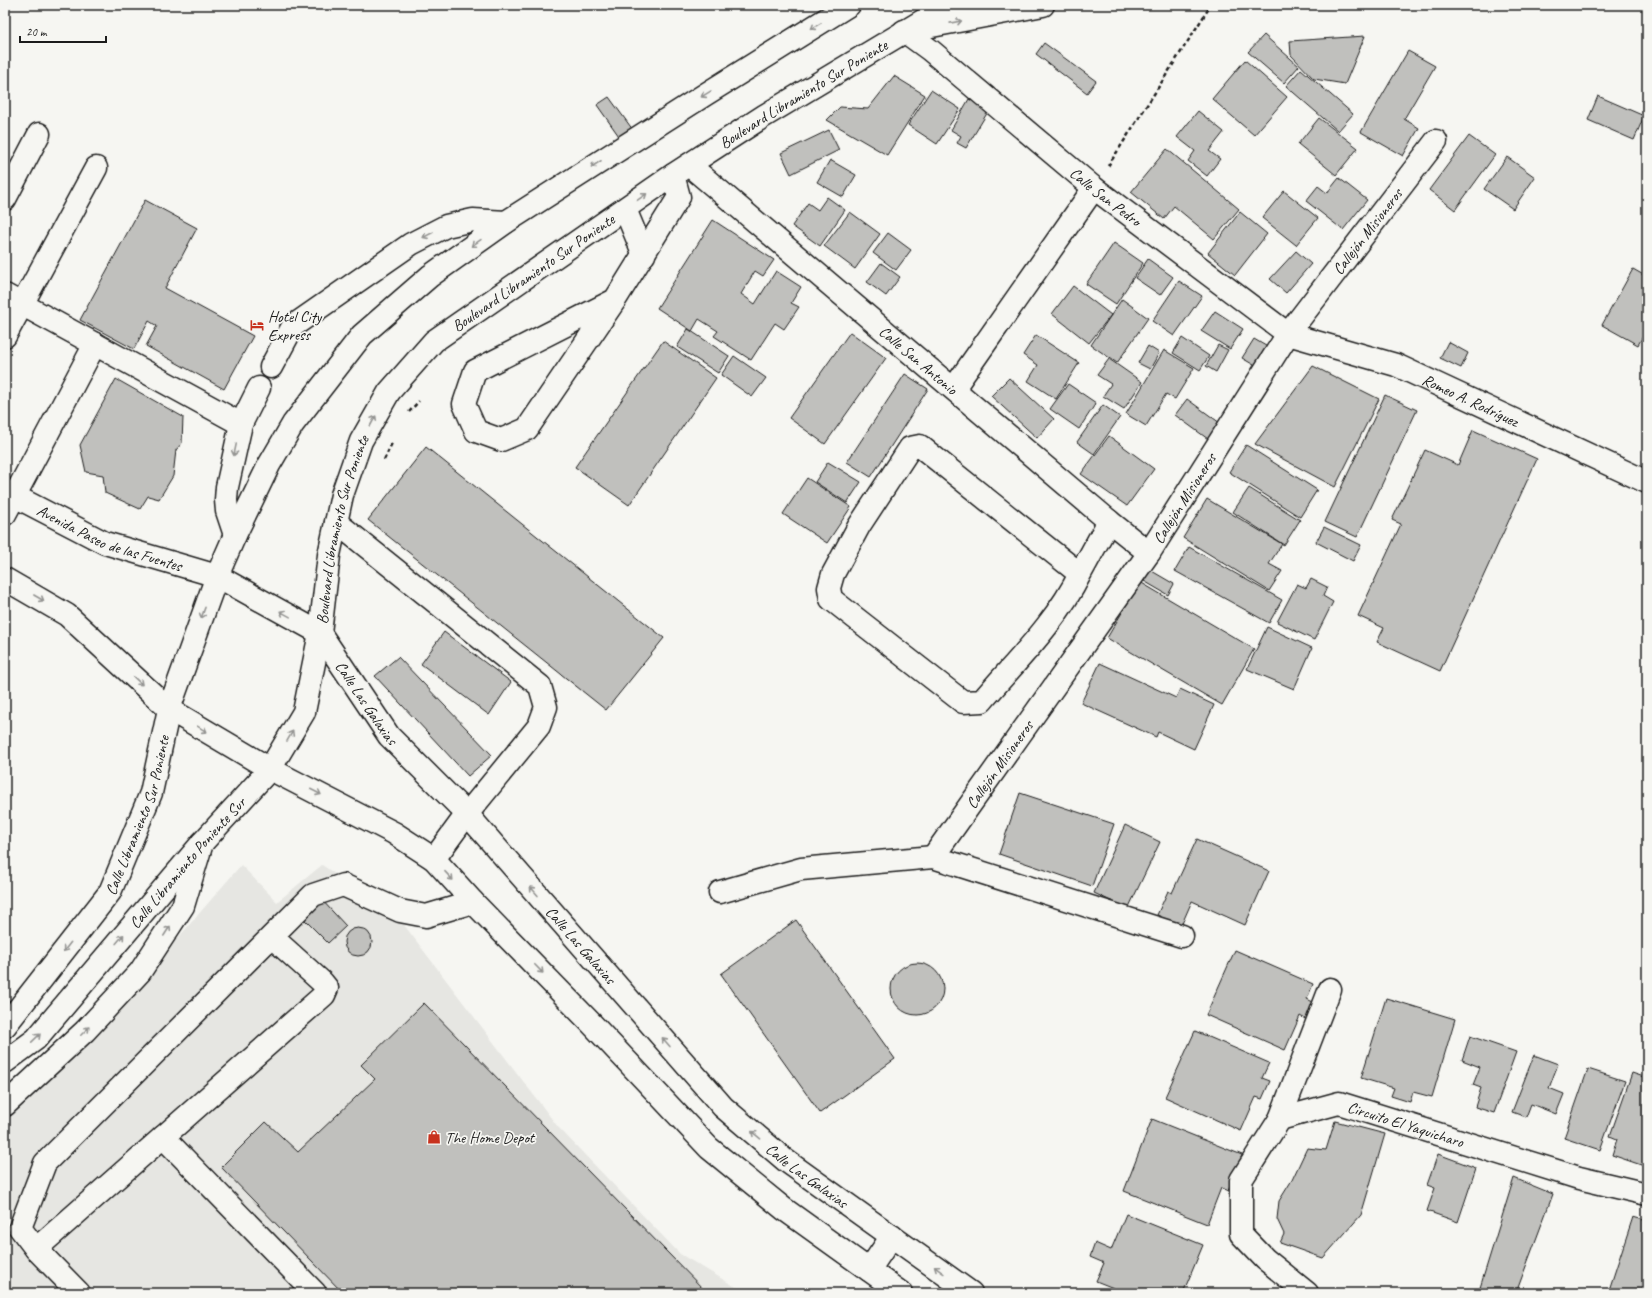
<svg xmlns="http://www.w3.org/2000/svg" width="1652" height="1298" font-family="Caveat,sans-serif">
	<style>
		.built { fill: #e6e6e2 }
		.building { fill: #c0c0bd; stroke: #1c1c1c }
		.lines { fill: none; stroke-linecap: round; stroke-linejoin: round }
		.minor-casing { stroke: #1c1c1c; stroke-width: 25 }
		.major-casing { stroke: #1c1c1c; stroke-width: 25 }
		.path { stroke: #1c1c1c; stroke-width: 2.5; stroke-dasharray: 4 3; stroke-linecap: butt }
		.minor { stroke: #f6f6f2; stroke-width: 22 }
		.major { stroke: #f6f6f2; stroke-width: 22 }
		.oneway { stroke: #949492 }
		.labels { text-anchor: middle; stroke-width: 3.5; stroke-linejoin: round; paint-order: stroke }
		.street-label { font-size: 16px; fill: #1c1c1c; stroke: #f6f6f2 }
		.poi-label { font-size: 16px; fill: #1c1c1c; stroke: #f6f6f2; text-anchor: start }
	</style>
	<rect width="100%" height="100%" fill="#f6f6f2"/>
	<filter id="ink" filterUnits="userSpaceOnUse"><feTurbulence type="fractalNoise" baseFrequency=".025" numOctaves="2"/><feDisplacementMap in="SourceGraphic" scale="8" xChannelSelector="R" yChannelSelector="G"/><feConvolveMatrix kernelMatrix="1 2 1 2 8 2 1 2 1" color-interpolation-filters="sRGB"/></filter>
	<g filter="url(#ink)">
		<path class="built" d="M241,865L277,902L322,865L398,917L558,1127L680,1254L746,1293H5V1113L152,968Z"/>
		<path class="building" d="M1264,35L1299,66L1284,83L1248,52Z
			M1365,36L1345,84L1314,79L1291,55L1290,41Z
			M1044,43L1096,81L1087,93L1036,54Z
			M1408,51L1435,66L1404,119L1419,128L1403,156L1361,132Z
			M1245,60L1287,97L1254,135L1212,99Z
			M1301,69L1353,114L1338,131L1286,86Z
			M894,76L925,95L887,155L827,120L840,107L868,109Z
			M931,90L960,109L937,144L908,125Z
			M1598,96L1644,116L1634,140L1588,120Z
			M609,97L633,130L621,139L597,105Z
			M969,99L989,110L966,148L957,143L961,136L951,130Z
			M1198,111L1224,132L1209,151L1220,159L1207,176L1188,161L1195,151L1177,137Z
			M1319,118L1358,148L1336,175L1298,144Z
			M829,130L839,150L791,174L781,153Z
			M1469,136L1495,155L1455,210L1429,190Z
			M1167,149L1239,209L1214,239L1174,206L1164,219L1131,192Z
			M1507,157L1535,177L1513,209L1484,189Z
			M830,160L856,175L843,197L817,182Z
			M1339,178L1367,200L1343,230L1306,201L1318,186L1327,193Z
			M1284,191L1318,218L1296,245L1262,218Z
			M827,197L845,210L820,246L792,226L808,203L818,210Z
			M145,200L197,228L165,288L253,336L224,389L146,346L157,326L149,321L134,349L80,320Z
			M850,212L880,234L855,269L824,246Z
			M1240,212L1267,234L1235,275L1208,253Z
			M713,220L774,260L763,276L755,271L741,294L755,304L776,271L801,287L791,303L799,307L784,329L775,323L751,360L714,336L718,331L699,319L692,331L657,308Z
			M888,233L911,250L896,270L873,253Z
			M1114,243L1143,263L1116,304L1086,284Z
			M1296,251L1311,264L1286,293L1270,279Z
			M1148,259L1173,277L1160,295L1135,278Z
			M881,263L900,277L886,296L867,282Z
			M1633,269L1647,277V329L1638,345L1602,325Z
			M1179,281L1202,296L1174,336L1152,321Z
			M1073,286L1111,315L1089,343L1052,314Z
			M1122,299L1148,318L1117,363L1091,345Z
			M1215,311L1243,329L1230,349L1201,331Z
			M688,329L729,356L718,373L677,347Z
			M850,332L886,358L825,444L789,418Z
			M1036,335L1079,363L1056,399L1028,381L1038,365L1023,355Z
			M1182,338L1209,356L1200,370L1173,353Z
			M1254,339L1271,349L1259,368L1242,358Z
			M663,341L716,378L629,505L575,467Z
			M1448,342L1468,353L1461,368L1440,358Z
			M1218,345L1228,350L1216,372L1206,366Z
			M1148,346L1159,353L1150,369L1138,363Z
			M1164,350L1194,368L1175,399L1166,394L1146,426L1126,414Z
			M734,356L766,378L752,397L721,375Z
			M1109,359L1142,382L1124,409L1103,396L1111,384L1097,375Z
			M1313,366L1379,399L1335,487L1255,444Z
			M905,374L928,389L871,477L847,462Z
			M1009,378L1054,419L1037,438L991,396Z
			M116,379L183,417L182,443L176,450L173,476L159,499L148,496L140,509L105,493L103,475L86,472L80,445Z
			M1068,384L1096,403L1079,429L1050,409Z
			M1385,395L1417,410L1357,537L1325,522Z
			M1187,399L1220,423L1208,439L1175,415Z
			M1103,405L1120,417L1094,454L1077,442Z
			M1473,430L1537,459L1440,671L1377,642L1384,628L1358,616L1401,524L1392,520L1425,450L1458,465Z
			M1109,436L1154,469L1127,506L1081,474Z
			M1246,445L1317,490L1300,517L1229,472Z
			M426,447L664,638L606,710L368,520Z
			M828,462L861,482L847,503L815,482Z
			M807,478L851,507L827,543L783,514Z
			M1249,488L1300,520L1284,545L1233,512Z
			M1207,499L1282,544L1269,564L1282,571L1269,591L1183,538Z
			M1324,527L1361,545L1353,561L1316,542Z
			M1189,547L1282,600L1269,623L1175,571Z
			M1150,570L1174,584L1168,595L1144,581Z
			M1311,579L1327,587L1323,596L1333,602L1314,640L1277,622L1297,584L1306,588Z
			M1140,582L1254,649L1222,705L1107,638Z
			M1267,627L1312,648L1294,689L1247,669Z
			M444,632L511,682L489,715L421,664Z
			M398,657L492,755L468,776L375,676Z
			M1100,663L1176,698L1180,689L1214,705L1194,749L1158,732L1156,737L1081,703Z
			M1020,793L1114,824L1092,886L999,854Z
			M1125,825L1160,842L1128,909L1094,893Z
			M1197,839L1269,871L1245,925L1192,901L1181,926L1157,915L1168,891L1172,893Z
			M320,898L346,926L328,943L301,916Z
			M796,920L895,1059L820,1113L721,974Z
			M344 942a14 14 0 1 1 28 0a14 14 0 1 1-28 0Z
			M1235,950L1313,984L1307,999L1315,1003L1307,1020L1300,1016L1285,1050L1206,1015Z
			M891 989a26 26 0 1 1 52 0a26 26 0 1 1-52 0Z
			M1386,998L1455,1019L1432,1097L1413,1092L1410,1102L1391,1096L1394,1088L1361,1078Z
			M424,1003L707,1293H343L221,1167L266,1122L298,1152L375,1079L361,1065Z
			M1195,1031L1269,1063L1262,1078L1270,1081L1262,1099L1256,1097L1241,1131L1165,1097Z
			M1470,1036L1516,1052L1494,1113L1475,1107L1481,1088L1473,1085L1480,1067L1462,1060Z
			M1534,1055L1558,1064L1549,1088L1564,1094L1556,1114L1531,1104L1526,1117L1512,1112Z
			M1588,1069L1625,1081L1600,1150L1564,1138Z
			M1632,1073L1647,1078V1167L1612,1155L1617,1139L1610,1136Z
			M1152,1119L1242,1155L1228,1191L1221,1188L1207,1224L1124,1191Z
			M1335,1121L1385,1134L1361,1215L1323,1258L1280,1243L1284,1234L1277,1219L1279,1201L1292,1180L1307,1148L1326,1150Z
			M1438,1154L1476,1168L1458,1222L1427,1211L1435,1188L1427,1185Z
			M1514,1178L1553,1194L1516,1293H1482L1479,1291Z
			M1126,1214L1203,1245L1183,1293H1126L1096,1281L1104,1263L1090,1257L1095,1243L1111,1250Z
			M1633,1217L1647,1221V1293H1608Z"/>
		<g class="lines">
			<g class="minor-casing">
				<g id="minor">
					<path id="s1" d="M904,31L930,50L1094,188L1288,334L1396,365L1647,482"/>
					<path id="s2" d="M689,165L1109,521L1149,553"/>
					<path d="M5,199L39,134"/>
					<path d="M625,209L644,255"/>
					<path d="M5,295L241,424"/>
					<path d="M615,300L475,371L464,404L476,431L501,440L527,429L615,300L679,197L673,175"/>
					<path d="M5,336L96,168"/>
					<path d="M271,367L293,326L411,244L446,226L473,220L506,222"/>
					<path d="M954,388L1094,188"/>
					<path id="s3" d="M5,491L105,543L217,576L320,633L389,736L467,814L723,1107L785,1160L971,1293"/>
					<path d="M5,514L95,344"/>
					<path d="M336,522L540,686L546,707L539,726L467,814L434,859"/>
					<path d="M235,535L227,511L226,500L227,487L241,424L259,388"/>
					<path d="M1080,574C1056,623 1017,660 982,701L963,702L831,599L829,588L833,574L859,526L910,448L920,446L1080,574L1109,521"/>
					<path d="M5,579L67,615L169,709L270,769L394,833L434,859L473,902L591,1023L709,1148L784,1209L901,1293"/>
					<path id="s4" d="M933,857L1149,553L1288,334L1436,141"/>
					<path d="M720,892L801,869L933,857L1182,936"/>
					<path d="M5,1105L85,1031L140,972L183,906L202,843"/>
					<path id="s5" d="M1280,1119L1339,1103L1579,1178L1647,1194"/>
					<path d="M163,1137L315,1293"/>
					<path d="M36,1249L324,995L327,988L323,983L272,937"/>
					<path d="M869,1270L892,1236"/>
					<path d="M79,1293L36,1249L20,1228L45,1163L313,895L343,885L400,911L426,916L473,902"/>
					<path d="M1307,1293L1265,1259L1241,1234V1180L1280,1119L1330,989"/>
				</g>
			</g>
			<g class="major-casing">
				<g id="major">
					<path d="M921,28L1043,5"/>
					<path id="s6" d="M5,1026L110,892L151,793L169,709L217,576L235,535L269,465L293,424L362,335L430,276L506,222L706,94L849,5"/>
					<path id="s7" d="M5,1062L36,1039L202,843L270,769L304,712L320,633L329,555L342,495L361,441L389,392L434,341L673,175L764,116L949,5"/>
				</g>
			</g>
			<path class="path" d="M1108,166L1211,5
				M409,412L419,401
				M384,460L392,443"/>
			<use href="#minor" class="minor"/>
			<use href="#major" class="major"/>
		</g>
		<defs><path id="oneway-shaft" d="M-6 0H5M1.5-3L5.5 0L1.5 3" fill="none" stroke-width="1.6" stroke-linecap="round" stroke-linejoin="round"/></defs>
		<g class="oneway">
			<use href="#oneway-shaft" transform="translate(956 22) rotate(-11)"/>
			<use href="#oneway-shaft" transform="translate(816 26) rotate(148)"/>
			<use href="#oneway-shaft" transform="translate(706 94) rotate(148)"/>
			<use href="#oneway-shaft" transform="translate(596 164) rotate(147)"/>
			<use href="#oneway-shaft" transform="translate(642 197) rotate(-35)"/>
			<use href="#oneway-shaft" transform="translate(428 235) rotate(152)"/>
			<use href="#oneway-shaft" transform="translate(476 243) rotate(145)"/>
			<use href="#oneway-shaft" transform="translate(373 421) rotate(-61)"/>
			<use href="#oneway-shaft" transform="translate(235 450) rotate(102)"/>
			<use href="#oneway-shaft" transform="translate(39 598) rotate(30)"/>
			<use href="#oneway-shaft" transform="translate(203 613) rotate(110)"/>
			<use href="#oneway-shaft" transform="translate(285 614) rotate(-151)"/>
			<use href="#oneway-shaft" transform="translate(138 681) rotate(43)"/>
			<use href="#oneway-shaft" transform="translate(202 729) rotate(31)"/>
			<use href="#oneway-shaft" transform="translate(290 736) rotate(-60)"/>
			<use href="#oneway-shaft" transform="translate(316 792) rotate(27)"/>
			<use href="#oneway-shaft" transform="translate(449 876) rotate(47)"/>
			<use href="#oneway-shaft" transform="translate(534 891) rotate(-131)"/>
			<use href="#oneway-shaft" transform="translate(167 931) rotate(-57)"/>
			<use href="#oneway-shaft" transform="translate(120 939) rotate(-50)"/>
			<use href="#oneway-shaft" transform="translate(67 947) rotate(128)"/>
			<use href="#oneway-shaft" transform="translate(539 969) rotate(46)"/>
			<use href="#oneway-shaft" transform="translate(85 1031) rotate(-45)"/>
			<use href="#oneway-shaft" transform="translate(36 1038) rotate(-44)"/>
			<use href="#oneway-shaft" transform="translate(666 1042) rotate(-131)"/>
			<use href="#oneway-shaft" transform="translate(756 1135) rotate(-140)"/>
			<use href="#oneway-shaft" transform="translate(939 1270) rotate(-144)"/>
		</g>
	</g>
	<defs>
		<g id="hotel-bare" transform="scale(1.08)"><path d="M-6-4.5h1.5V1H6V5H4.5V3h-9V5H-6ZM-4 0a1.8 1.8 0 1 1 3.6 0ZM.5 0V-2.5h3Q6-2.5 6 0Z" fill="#c8321e" stroke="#f6f6f2" stroke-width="2.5" paint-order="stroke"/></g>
		<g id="shop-bare" transform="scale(1.08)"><path d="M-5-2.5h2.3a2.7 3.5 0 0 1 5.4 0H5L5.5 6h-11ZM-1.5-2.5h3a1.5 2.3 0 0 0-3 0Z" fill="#c8321e" stroke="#f6f6f2" stroke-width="2.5" paint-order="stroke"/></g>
	</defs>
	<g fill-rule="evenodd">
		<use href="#hotel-bare" x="257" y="325"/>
		<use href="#shop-bare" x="434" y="1137"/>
	</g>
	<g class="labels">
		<g class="street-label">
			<text dy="6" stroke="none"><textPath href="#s7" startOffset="1309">Boulevard Libramiento Sur Poniente</textPath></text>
			<text dy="6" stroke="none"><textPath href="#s1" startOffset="261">Calle San Pedro</textPath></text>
			<text dy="6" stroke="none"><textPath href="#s4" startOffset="762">Callejón Misioneros</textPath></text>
			<text dy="6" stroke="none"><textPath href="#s7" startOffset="985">Boulevard Libramiento Sur Poniente</textPath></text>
			<text dy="6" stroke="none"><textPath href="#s2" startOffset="301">Calle San Antonio</textPath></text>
			<text dy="6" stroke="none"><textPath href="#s1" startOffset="684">Romeo A. Rodríguez</textPath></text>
			<text dy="6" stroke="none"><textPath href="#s4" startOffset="438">Callejón Misioneros</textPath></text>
			<text dy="6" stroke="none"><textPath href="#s7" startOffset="649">Boulevard Libramiento Sur Poniente</textPath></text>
			<text dy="6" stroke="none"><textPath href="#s3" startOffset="115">Avenida Paseo de las Fuentes</textPath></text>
			<text dy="6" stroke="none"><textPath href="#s3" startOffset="431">Calle Las Galaxias</textPath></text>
			<text dy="6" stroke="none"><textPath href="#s4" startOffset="114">Callejón Misioneros</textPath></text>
			<text dy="6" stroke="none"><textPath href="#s6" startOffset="252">Calle Libramiento Sur Poniente</textPath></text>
			<text dy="6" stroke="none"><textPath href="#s7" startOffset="271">Calle Libramiento Poniente Sur</textPath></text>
			<text dy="6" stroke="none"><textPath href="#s3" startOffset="755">Calle Las Galaxias</textPath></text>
			<text dy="6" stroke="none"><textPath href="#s5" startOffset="131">Circuito El Yaquicharo</textPath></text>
			<text dy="6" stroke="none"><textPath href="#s3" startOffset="1079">Calle Las Galaxias</textPath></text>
		</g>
		<g class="poi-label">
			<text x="268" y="322">Hotel City<tspan x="268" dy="18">Express</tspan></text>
			<text x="445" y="1143">The Home Depot</text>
		</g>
	</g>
	<rect width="1652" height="1298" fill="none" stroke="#f6f6f2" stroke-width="20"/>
	<rect x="10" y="10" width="1632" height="1278" fill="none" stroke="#1c1c1c" stroke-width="1.5" filter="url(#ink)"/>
	<path d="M20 36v6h86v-6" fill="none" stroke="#1c1c1c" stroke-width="2"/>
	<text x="26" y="36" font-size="12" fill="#1c1c1c" stroke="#f6f6f2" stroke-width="3" paint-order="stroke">20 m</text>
</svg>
